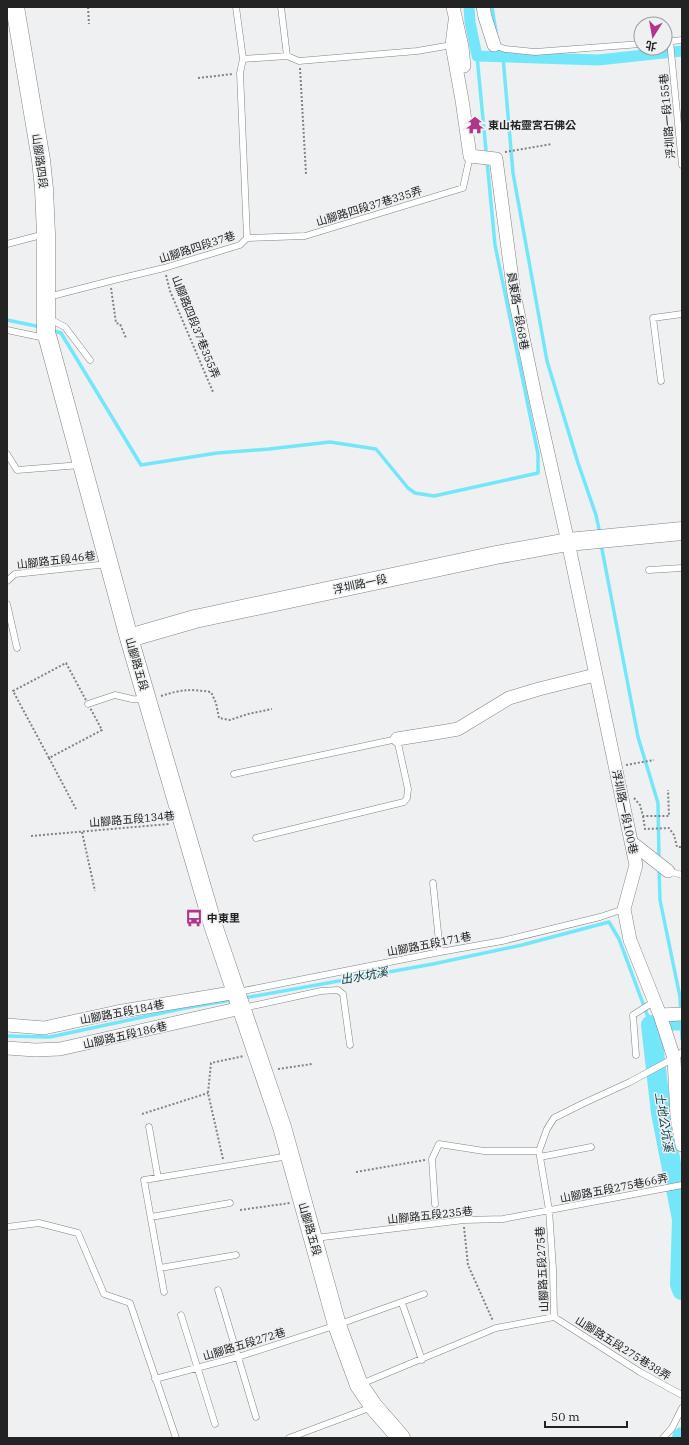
<svg xmlns="http://www.w3.org/2000/svg" width="689" height="1445" font-family="'IBM Plex Serif','Noto Sans TC',serif">
	<style>
		.lines { fill: none; stroke-linecap: round; stroke-linejoin: round }
		.stream { stroke: #73e7f9; stroke-width: 3.5 }
		.canal { stroke: #73e7f9; stroke-width: 11 }
		.river { stroke: #73e7f9; stroke-width: 20 }
		.lane-casing { stroke: #828383; stroke-width: 7 }
		.street-casing { stroke: #828383; stroke-width: 14 }
		.secondary-casing { stroke: #828383; stroke-width: 19 }
		.path { stroke: #828283; stroke-width: 2; stroke-dasharray: 2 2; stroke-linecap: butt }
		.lane { stroke: #fff; stroke-width: 6 }
		.street { stroke: #fff; stroke-width: 13 }
		.secondary { stroke: #fff; stroke-width: 18 }
		.labels { text-anchor: middle; stroke-width: 3; stroke-linejoin: round; paint-order: stroke }
		.street-label { font-size: 11px; fill: #232324; stroke: #eff0f1 }
		.poi-label { font-size: 11px; font-weight: bold; fill: #232324; stroke: #eff0f1; text-anchor: start }
		.water-label { font-size: 12px; font-style: italic; fill: #0d434b; stroke: #eff0f1 }
	</style>
	<rect width="100%" height="100%" fill="#eff0f1"/>
	<g class="lines">
		<path class="stream" d="M492,7L496,32
			M497,46L499,57
			M503,57L513,173L547,361L578,463L596,515L600,534
			M7,320L41,327
			M51,330L61,333L141,465L217,453L269,449L330,442L376,449L408,488L415,493L434,496L538,473V454L495,245L477,56
			M601,544L638,737L658,803L659,860
			M659,868L660,900L680,997L682,1039
			M244,998L433,964L522,945L609,922L619,939L651,1025
			M7,1036L50,1037L185,1008L232,1000"/>
		<path class="canal" d="M469,7L470,22L477,56L598,60L682,51
			M651,1025H682"/>
		<path class="river" d="M651,1025L661,1113L682,1219L680,1284L682,1290
			M682,1438V1437"/>
		<g class="lane-casing">
			<path id="lane" d="M236,7L243,59
				M281,7L287,56
				M670,41L682,165
				M665,42L682,40
				M494,45L505,49L535,52L641,44
				M247,238L240,73L243,59L287,56L299,61L417,51L452,45
				M247,238L305,236L463,188L470,156
				M7,244L45,234
				M48,297L114,280L164,268L240,245L247,238
				M48,318L65,327L90,360
				M7,330L45,338
				M661,381L653,318L682,314
				M7,454L17,470L81,465
				M649,570L682,568
				M7,581L15,574L108,564
				M7,604L17,648
				M88,704L115,695L132,699L146,700
				M234,774L397,739L408,789L407,798L404,802L256,838
				M668,871L682,875
				M433,883L440,952
				M238,992L440,952L502,941L600,917L624,909
				M243,1008L321,991L338,990L343,994L350,1045
				M636,1055L633,1015L655,1001
				M149,1127L158,1178
				M540,1157L591,1147
				M435,1204L432,1159L439,1144L484,1151H539
				M151,1217L230,1203
				M7,1227L39,1223L78,1233L104,1294L130,1303L176,1438
				M315,1238L464,1220L503,1219L682,1185
				M160,1268L236,1255
				M218,1290L256,1417
				M164,1292L144,1180L289,1156
				M403,1306L422,1360
				M181,1315L215,1424
				M554,1317L640,1372L682,1395
				M155,1379L238,1357L337,1325L424,1294
				M361,1384L496,1328L554,1317L553,1269L549,1210L539,1151L547,1129L554,1118L584,1103L630,1082L674,1058L682,1052
				M289,1438L372,1407
				M663,1438L672,1428L682,1408"/>
		</g>
		<g class="street-casing">
			<path id="street" d="M453,7L462,47L464,66
				M483,7L485,17L494,45
				M455,21L452,45L462,100L470,156L496,159L514,294L536,400L568,542L636,865L624,909L630,940L660,1015L674,1058L677,1117L682,1145
				M397,739L447,731L458,729L509,698L539,689L595,675
				M631,842L668,871
				M660,1015L682,1014
				M7,1025L44,1028L117,1012L237,992
				M7,1048L35,1050L60,1049L241,1008"/>
		</g>
		<g class="secondary-casing">
			<path id="secondary" d="M15,7L41,160L44,189L46,234V333L48,339L129,638L213,925L282,1127L337,1325L359,1385L374,1407L401,1438
				M129,638L195,619L496,555L568,542L682,531"/>
		</g>
		<path class="path" d="M88,7L89,24
			M300,68L306,174
			M198,78L233,74
			M505,152L552,144
			M166,275L170,291L213,392
			M111,288L116,323L120,324L126,338
			M66,663L102,730L49,758L13,691Z
			M161,696C183,689 189,689 211,692L216,703L219,718L230,720L248,714L272,709
			M49,758L76,809
			M626,765L654,760
			M634,798L640,805L643,816H669L668,790
			M643,816L645,829L669,828L674,835L677,847H682
			M82,832L95,891
			M31,836L169,824
			M278,1069L312,1064
			M142,1114L208,1093
			M223,1159L208,1093L211,1063L244,1056
			M356,1172L425,1160
			M240,1210L290,1203
			M464,1227L468,1265L493,1321"/>
		<use href="#lane" class="lane"/>
		<use href="#street" class="street"/>
		<use href="#secondary" class="secondary"/>
	</g>
	<defs>
		<g id="temple-bare" transform="scale(1.38)"><path d="M0-6L5-2H3V0L6.5 2.5H4V6H1.5V3h-3V6H-4V2.5H-6.5L-3 0V-2H-5Z" fill="#af368b" stroke="#eff0f1" stroke-width="2.5" paint-order="stroke"/></g>
		<g id="bus-bare" transform="scale(1.38)"><path d="M-5-6H5V4H4V6H2V4H-2V6H-4V4H-5ZM-3.5-4V0h7V-4ZM-3.5 1.2v1.5H-2V1.2ZM2 1.2v1.5H3.5V1.2Z" fill="#af368b" stroke="#eff0f1" stroke-width="2.5" paint-order="stroke"/></g>
	</defs>
	<g fill-rule="evenodd">
		<use href="#temple-bare" x="475" y="125"/>
		<use href="#bus-bare" x="194" y="918"/>
	</g>
	<g class="labels">
		<g class="street-label">
			<text transform="translate(667 116) rotate(-95)" y="4">浮圳路一段155巷</text>
			<text transform="translate(40 161) rotate(82)" y="4">山腳路四段</text>
			<text transform="translate(369 206) rotate(-17)" y="4">山腳路四段37巷335弄</text>
			<text transform="translate(197 247) rotate(-18)" y="4">山腳路四段37巷</text>
			<text transform="translate(518 311) rotate(80)" y="4">員東路一段68巷</text>
			<text transform="translate(196 327) rotate(68)" y="4">山腳路四段37巷355弄</text>
			<text transform="translate(56 560) rotate(-7)" y="4">山腳路五段46巷</text>
			<text transform="translate(360 584) rotate(-12)" y="4">浮圳路一段</text>
			<text transform="translate(137 664) rotate(74)" y="4">山腳路五段</text>
			<text transform="translate(625 812) rotate(78)" y="4">浮圳路一段100巷</text>
			<text transform="translate(132 819) rotate(-5)" y="4">山腳路五段134巷</text>
			<text transform="translate(429 944) rotate(-11)" y="4">山腳路五段171巷</text>
			<text transform="translate(122 1012) rotate(-11)" y="4">山腳路五段184巷</text>
			<text transform="translate(125 1035) rotate(-13)" y="4">山腳路五段186巷</text>
			<text transform="translate(614 1188) rotate(-11)" y="4">山腳路五段275巷66弄</text>
			<text transform="translate(430 1215) rotate(-6)" y="4">山腳路五段235巷</text>
			<text transform="translate(310 1229) rotate(74)" y="4">山腳路五段</text>
			<text transform="translate(542 1269) rotate(-93)" y="4">山腳路五段275巷</text>
			<text transform="translate(244 1344) rotate(-17)" y="4">山腳路五段272巷</text>
			<text transform="translate(623 1348) rotate(32)" y="4">山腳路五段275巷38弄</text>
		</g>
		<g class="poi-label">
			<text x="488" y="129">東山祐靈宮石佛公</text>
			<text x="207" y="922">中東里</text>
		</g>
		<g class="water-label">
			<text transform="translate(364 976) rotate(-10)" y="4">出水坑溪</text>
			<text transform="translate(664 1122) rotate(81)" y="4">土地公坑溪</text>
		</g>
	</g>
	<rect width="689" height="1445" fill="none" stroke="#232324" stroke-width="16"/>
	<g transform="translate(653 36) rotate(191)"><circle r="19" fill="#eff0f1" stroke="#9d9e9f"/>
	<path d="M0-3L7 15L0 10L-7 15Z" fill="#af368b"/>
	<text y="-6" font-size="11" font-weight="bold" text-anchor="middle" fill="#232324">北</text>
	</g>
	<path d="M545 1421v6h82v-6" fill="none" stroke="#232324" stroke-width="2"/>
	<text x="551" y="1421" font-size="12" fill="#232324" stroke="#eff0f1" stroke-width="3" paint-order="stroke">50 m</text>
</svg>
